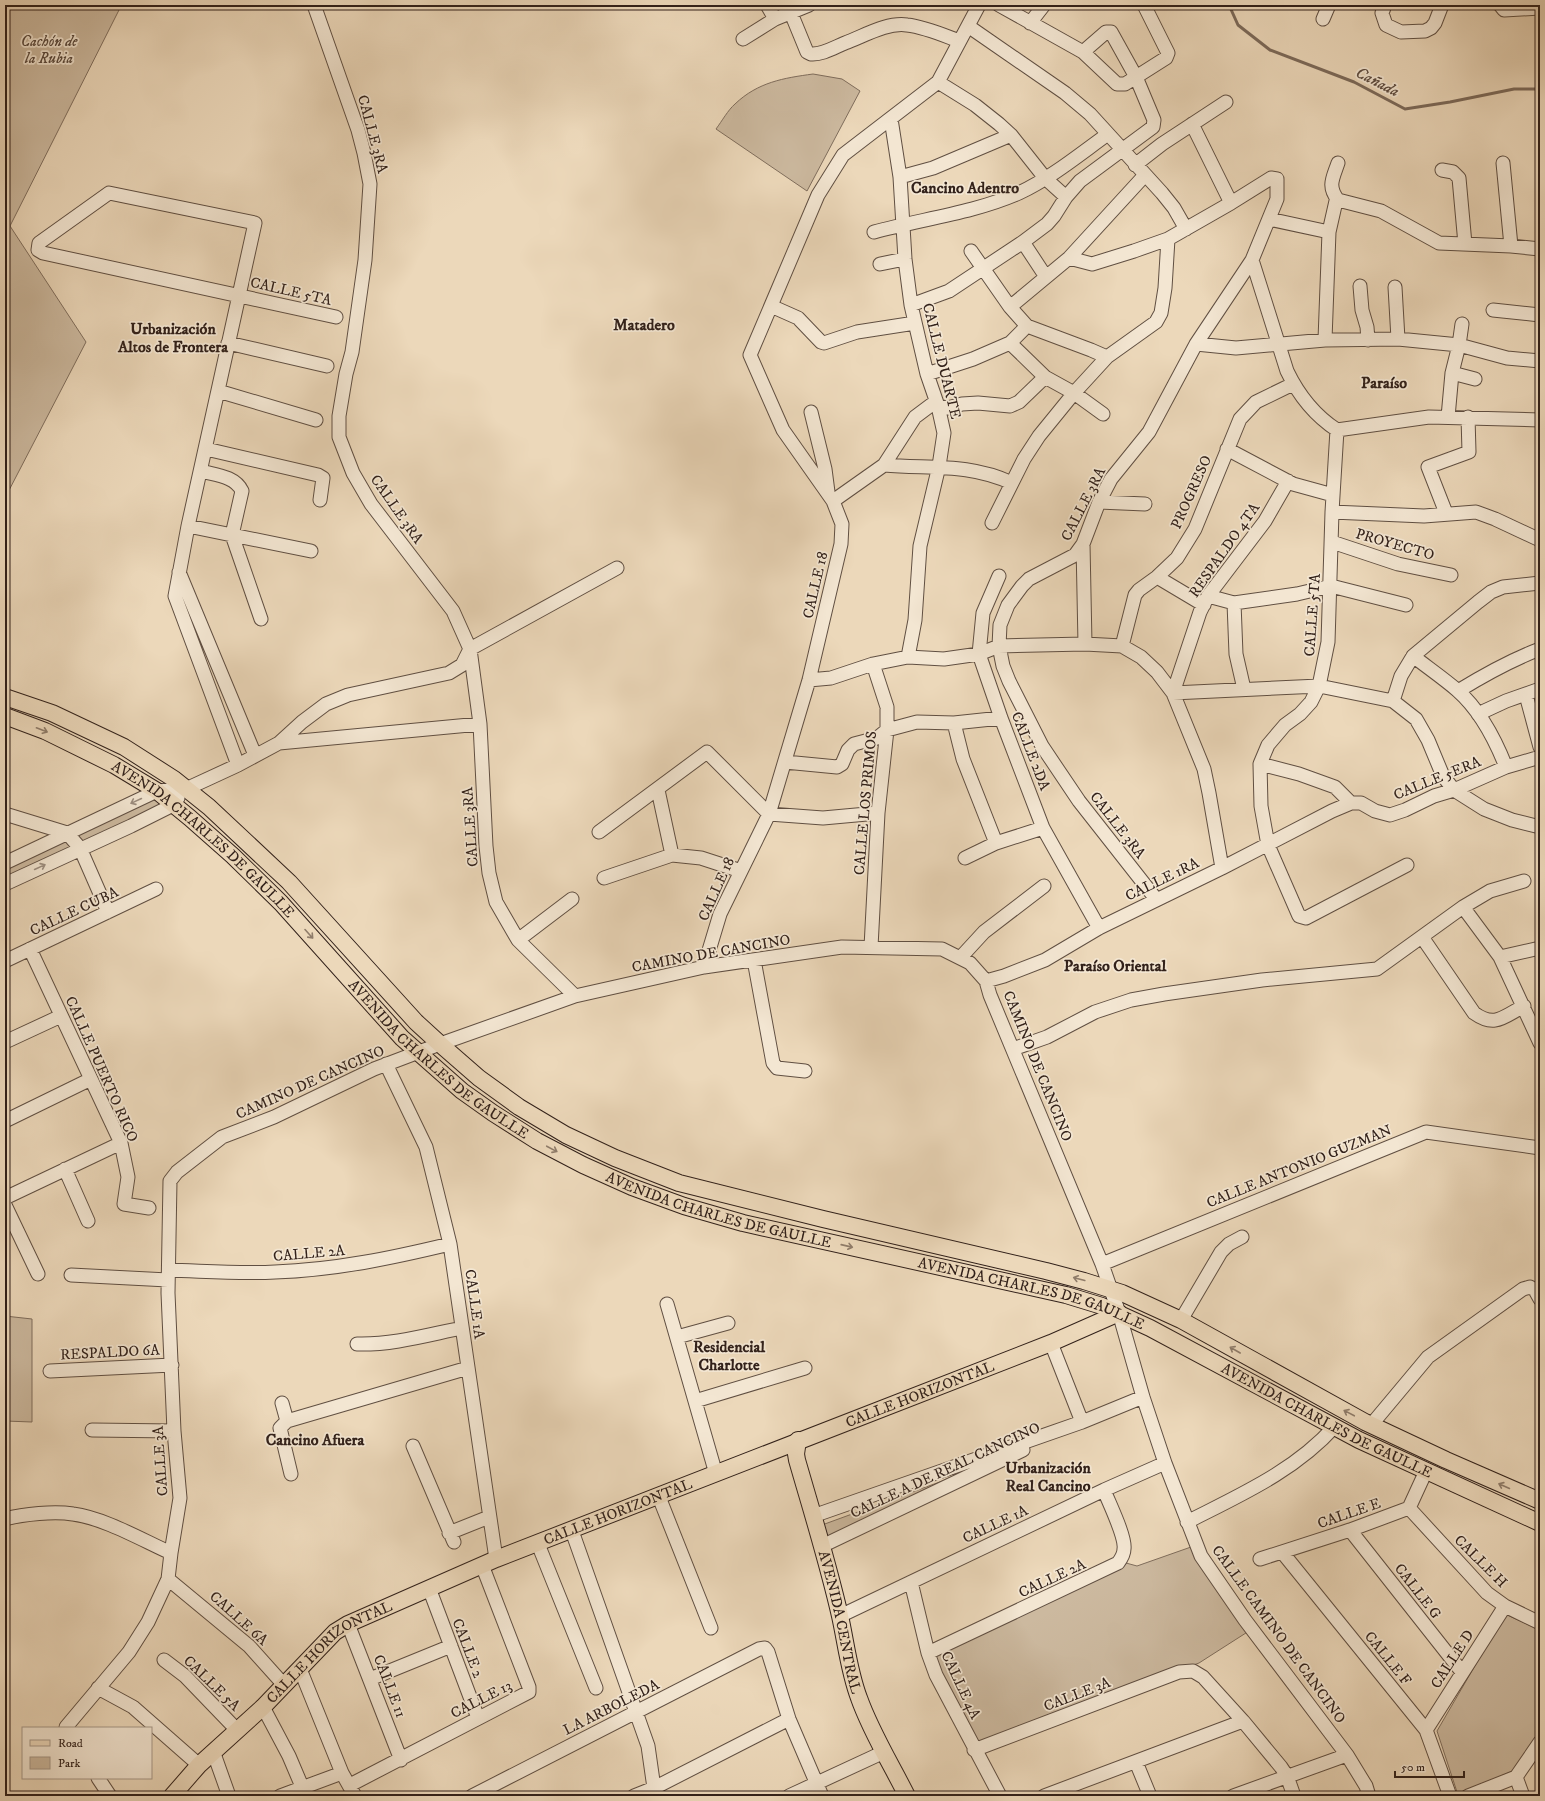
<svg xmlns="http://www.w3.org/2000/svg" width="1545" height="1801" font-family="'IM FELL DW Pica',serif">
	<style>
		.green { fill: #ccb99f; stroke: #7f6d5c }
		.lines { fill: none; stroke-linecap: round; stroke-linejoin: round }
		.stream { stroke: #7c6a5a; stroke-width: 3 }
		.minor-casing { stroke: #604f42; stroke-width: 15 }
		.major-casing { stroke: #32211a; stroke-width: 18 }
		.minor { stroke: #f3e6d2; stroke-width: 13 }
		.major { stroke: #ecd8ba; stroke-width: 16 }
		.oneway { stroke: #8f7c6a }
		.oneway2 { stroke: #9c8d7f }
		.labels { text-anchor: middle; stroke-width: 3.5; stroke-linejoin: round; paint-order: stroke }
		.park-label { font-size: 15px; font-style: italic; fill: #58473b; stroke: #f3e6d2 }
		.street-label { font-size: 15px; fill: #32211a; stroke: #f3e6d2 }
		.water-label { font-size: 16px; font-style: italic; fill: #5d4b3f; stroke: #f3e6d2 }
		.neighbourhood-label { font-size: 16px; font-weight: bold; fill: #32211a; stroke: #f3e6d2 }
	</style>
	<rect width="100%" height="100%" fill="#ecd8ba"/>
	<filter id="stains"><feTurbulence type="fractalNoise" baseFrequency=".005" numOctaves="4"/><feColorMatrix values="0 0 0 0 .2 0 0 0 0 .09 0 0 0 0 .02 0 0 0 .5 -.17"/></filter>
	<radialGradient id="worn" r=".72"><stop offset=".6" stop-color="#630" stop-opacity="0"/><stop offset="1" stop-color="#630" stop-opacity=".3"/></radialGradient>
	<path class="green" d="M5,5H116L119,10L10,226L86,342L5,498Z
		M813,74L842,79L860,91L807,191L716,129C722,121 728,110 735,104C758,82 784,78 813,74Z
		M156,794L170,805L5,883V865Z
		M5,1316L32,1319V1422L5,1421Z
		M1030,1449L827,1547L822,1525Z
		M1191,1547L1249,1631L1199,1663L976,1745L931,1652L1126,1563L1137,1566Z
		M1505,1614L1540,1630V1734L1517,1769L1458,1795L1437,1731Z"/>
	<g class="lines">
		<path class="stream" d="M1229,5L1238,25L1270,50L1354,82L1405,109L1450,102L1514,89H1540"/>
		<g class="minor-casing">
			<path id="minor" d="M314,5L358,130L364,153L370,184L365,260L352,352L346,374L339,416V437L353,473L371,504L453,611L470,649L480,724L486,846L489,873L496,902L518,940L575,996
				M767,5L775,19
				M999,5L1083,52L1117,84H1125L1166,58L1168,53L1144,5
				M1385,5L1382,13L1386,25L1401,32L1425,31L1431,28L1435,23L1442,5
				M1500,5L1504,10L1540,8
				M791,13L807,52L811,54C822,55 835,47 845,43C864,36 887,22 907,25C925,27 943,35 959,41
				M1323,19L1329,5
				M1030,23L1044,5
				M968,26L1065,93L1090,114L1162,193L1174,208L1186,229
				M743,39L775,19L809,5
				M938,82L975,105L999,124L1011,135L1045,178L1066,197
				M891,119L900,177L905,259L911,305L927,374L938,406L944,433L939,466L920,546L915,620L908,657
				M1192,124L1231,203
				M1338,163C1333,178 1327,186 1338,200
				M1503,163L1511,246
				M1135,165L1162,144L1226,102
				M1442,170L1453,172L1459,178L1465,244
				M900,177L933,168L1011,135
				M1269,219L1329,232
				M874,232C922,219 974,213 1019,193C1051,178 1080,154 1108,134
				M1023,242L1046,277
				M971,251L1010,307L1027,326L1091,350L1107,357
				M1069,258L1092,264L1134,251L1168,239L1231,203L1271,178L1277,179V199L1252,260L1196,344L1149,432L1111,479L1099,502L1083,544L1075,555L1029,579L1022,586L1008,605L1000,625L999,646L1003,666L1009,681L1042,746L1079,801L1156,899
				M1252,260L1287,371C1299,396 1314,415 1337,430L1429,417L1540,420
				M880,264L905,259
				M1360,286L1362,310L1367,327L1368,340
				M1395,287L1398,339
				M911,305L949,291L1023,242L1047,224L1054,216L1066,197L1080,181L1153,127L1154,120L1136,77L1111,32H1106L1083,52
				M771,306L798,318L821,342L824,343L857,332L915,323
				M1010,307L1069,258L1145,175
				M1493,310L1540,315
				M1325,340L1329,232L1336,201L1338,200L1381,211L1439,243L1511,246L1540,249
				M228,343L327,366
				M1010,343L1045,377L1074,393L1103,414
				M1196,344L1236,348L1325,340L1398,339L1459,345L1507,358L1540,361
				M1452,373L1475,379
				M927,374L973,359L1010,343L1027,326
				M218,391L316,420
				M811,412L825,469L828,492
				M1448,417L1452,373L1459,345L1462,324
				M1337,430L1332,512L1328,642L1319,686L1311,702L1300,714L1285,725L1268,745L1260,764L1261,806L1268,845L1299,916L1306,918L1407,865
				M206,449L318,475L323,478L320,500
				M1227,449L1293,484L1333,495
				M884,465C931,469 968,463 1012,483
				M201,471C215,475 235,476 242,491L232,535L261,619
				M833,501L884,465L915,417L931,405L948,408L962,404L978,403L1010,406L1019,402L1045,377
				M1099,502L1145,504
				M1332,512L1424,516L1476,512L1495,519L1540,540
				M1446,513L1428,467L1469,452L1468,417
				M992,523L1024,459L1039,436L1074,393L1107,357L1156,322L1161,313L1165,288L1168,239
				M188,526L311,551
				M1332,542L1398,564L1451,575
				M1083,544L1085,644
				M179,572L255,755
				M999,576L983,613L979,654L1001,718L1043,828L1099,928
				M1157,577L1204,605
				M1208,596L1234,603L1297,594L1331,586L1406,605
				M1234,603L1236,654L1244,689
				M1122,646L1135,595L1139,590L1157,577L1177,558L1195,529L1240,419L1256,402L1293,384
				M1413,656C1427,667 1443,678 1457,690C1480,710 1495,739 1506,767
				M809,680L831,678L873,664L908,657L944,659L979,654L999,646L1085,644L1122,646L1141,657L1157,672L1173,693L1319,686L1393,701L1416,719L1428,740L1443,776L1454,790L1484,809L1512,820L1540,827
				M1458,691C1484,675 1511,660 1540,649
				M1526,695L1540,747
				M1393,701L1401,676L1413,656L1478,602L1491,592L1503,587L1540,583
				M1478,714L1506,701L1540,689
				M954,723L963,759L996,843
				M279,743L480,724
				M785,762L837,767L842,764L848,750L854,744L877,738L887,730L917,722L954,723L1001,718
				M1260,764L1299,774L1335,787L1351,803H1361L1375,811L1390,815L1405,810L1434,796L1454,790L1506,767L1540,757
				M238,765L175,596L188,526L255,223L109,193L39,243L38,250L43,253L336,317
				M658,790L672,855
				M5,814L67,833L80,848L108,912
				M599,832L707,752L769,814L823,818L878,813
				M965,858L996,843L1043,828
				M5,863L157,791L186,789L238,765L279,743L302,722L326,704L348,695L449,673L462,665L470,649L617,568
				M1222,868L1209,793L1204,769L1173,693L1200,612L1208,596L1265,521L1288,481
				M604,878L672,855L701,858L741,871
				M5,884L131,826L173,805L178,798
				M1463,907L1500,957L1540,1043
				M1422,937L1474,1013C1495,1028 1503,1017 1524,1006
				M518,940L572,899
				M871,947L878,813L887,730V707L873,664
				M30,949L121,1143L128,1177L124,1204L149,1208
				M961,957L984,932L1044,886
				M1500,957L1540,948
				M754,960L773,1063L777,1068L805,1071
				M5,961L156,889
				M704,967L720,914L769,814L809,680L841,544L842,524L833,501L783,430L750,355L818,195L843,155L938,82L979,5
				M986,981L1004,976L1045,960L1099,928L1222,868L1332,811L1351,803
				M5,1042L61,1016
				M1013,1049L1047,1037L1095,1012L1131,1000L1164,994L1262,980L1377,969L1463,907L1490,891L1524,881
				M386,1064L426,1147L450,1244L496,1559
				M5,1121L91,1079
				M65,1169L88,1221
				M5,1198L121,1143
				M5,1205L38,1274
				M169,1270C204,1271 240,1274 275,1272C335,1270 392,1258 450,1244
				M71,1275L168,1280
				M667,1304L716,1474
				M1181,1320L1221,1252L1229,1244L1242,1237
				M677,1337L728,1323
				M1051,1343L1082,1422
				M357,1344C393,1345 427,1335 462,1328
				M50,1371L172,1365
				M695,1401L805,1368
				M282,1403L287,1421L468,1368
				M287,1421L280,1428L291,1474
				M1372,1424L1428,1357L1523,1289L1530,1287L1535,1290L1540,1299
				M92,1430L174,1431
				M413,1446L454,1542
				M659,1497L711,1628
				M1409,1508L1487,1593L1505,1606L1540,1623
				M813,1516L1082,1422L1143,1397
				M5,1519C24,1514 54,1511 73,1514C104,1518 142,1540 171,1553
				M1187,1522C1240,1495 1295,1471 1335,1426
				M1350,1530L1462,1672
				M572,1531L648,1746L654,1788L658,1796
				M449,1533L489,1517
				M538,1544L596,1688
				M822,1546L1023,1450
				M1282,1552L1426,1730L1450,1796
				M1260,1559L1350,1530L1409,1508L1426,1471
				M168,1579L249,1646L284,1685
				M911,1582L928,1653L936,1675L1000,1796
				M429,1588L478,1718
				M840,1616L1104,1490L1165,1463
				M348,1624L401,1760
				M928,1653L1118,1563C1121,1559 1124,1555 1124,1549C1126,1537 1109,1503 1104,1490
				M164,1660L185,1676L237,1730
				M300,1669L342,1773L355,1796
				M370,1679L451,1646
				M98,1688L133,1707L199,1765
				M263,1707L289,1756L306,1796
				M67,1728L66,1727L129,1652L148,1622L168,1579L171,1553L180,1498L174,1431L168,1293L170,1181L177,1172L222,1137L274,1117L374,1069L440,1044L575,996L704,967L842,947L942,949L970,963L986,981L990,995L1102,1264
				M1426,1730L1505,1606
				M974,1750L1179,1672L1193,1671L1203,1677L1243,1721L1281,1767L1287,1776L1294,1796
				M213,1751L229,1796
				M1136,1762L1150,1796
				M1516,1777L1523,1796
				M98,1778L110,1796
				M350,1785L529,1692V1687L482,1565
				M280,1796L342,1773
				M472,1796L759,1649L765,1648L768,1652L789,1719L822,1796
				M634,1796L654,1788L789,1719
				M789,1796L884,1752
				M1044,1796L1243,1721
				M1233,1796L1347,1755
				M1369,1796L1366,1786L1347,1755L1245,1620L1201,1556L1165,1463L1143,1397L1119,1313L1102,1264L1426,1132L1540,1148
				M1468,1796L1516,1777L1540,1742"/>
		</g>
		<g class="major-casing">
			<g id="major">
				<path d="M5,697L52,713L124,747L174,779L209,807L289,882L416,1022L440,1044L479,1078L519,1107L566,1135L615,1158L679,1183L823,1219L1046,1271L1084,1281L1122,1293L1181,1320L1365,1422L1446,1460L1540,1501"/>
				<path id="s1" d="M5,716L45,731L114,765L157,791L190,818L233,856L281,903L402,1038L462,1091L493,1113L537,1141L583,1165L632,1187L684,1206L743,1223L1066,1295L1102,1306L1150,1328L1359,1440L1540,1523"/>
				<path id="s2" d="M798,1440L796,1454L797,1460C812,1512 828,1563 840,1616C846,1643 849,1672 859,1698C871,1732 891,1764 907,1796"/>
				<path id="s3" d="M172,1796L199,1765L263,1707L335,1632L348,1624L496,1559L1051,1343L1119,1313"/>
			</g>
		</g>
		<use href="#minor" class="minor"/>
		<use href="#major" class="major"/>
	</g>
	<defs><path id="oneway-shaft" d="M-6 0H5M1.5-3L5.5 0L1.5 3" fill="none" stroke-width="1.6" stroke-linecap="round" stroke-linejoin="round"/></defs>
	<g class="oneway">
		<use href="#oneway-shaft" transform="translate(42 730) rotate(21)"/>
		<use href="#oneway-shaft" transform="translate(309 934) rotate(48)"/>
		<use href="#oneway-shaft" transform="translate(552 1149) rotate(28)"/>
		<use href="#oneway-shaft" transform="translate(847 1246) rotate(13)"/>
		<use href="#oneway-shaft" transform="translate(1079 1279) rotate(-165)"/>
		<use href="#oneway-shaft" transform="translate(1235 1350) rotate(-150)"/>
		<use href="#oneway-shaft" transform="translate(1349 1413) rotate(-152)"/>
		<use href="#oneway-shaft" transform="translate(1504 1486) rotate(-156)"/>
	</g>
	<g class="oneway2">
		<use href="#oneway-shaft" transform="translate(136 801) rotate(155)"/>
		<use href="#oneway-shaft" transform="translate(40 867) rotate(-25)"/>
	</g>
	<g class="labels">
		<g class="park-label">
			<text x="49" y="46">Cachón de<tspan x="49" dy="17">la Rubia</tspan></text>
		</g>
		<g class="street-label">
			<text transform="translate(373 134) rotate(75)" y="5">CALLE 3RA</text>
			<text transform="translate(291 291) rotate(13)" y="5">CALLE 5TA</text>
			<text transform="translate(942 361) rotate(76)" y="5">CALLE DUARTE</text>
			<text transform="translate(1191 492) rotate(-66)" y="5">PROGRESO</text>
			<text transform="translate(1083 504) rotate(-63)" y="5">CALLE 3RA</text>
			<text transform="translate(397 509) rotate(55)" y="5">CALLE 3RA</text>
			<text transform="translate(1395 544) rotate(16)" y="5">PROYECTO</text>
			<text transform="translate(1224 550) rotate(-55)" y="5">RESPALDO 4TA</text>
			<text transform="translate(815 585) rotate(-77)" y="5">CALLE 18</text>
			<text transform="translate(1312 615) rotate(-86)" y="5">CALLE 5TA</text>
			<text transform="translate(1031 751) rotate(69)" y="5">CALLE 2DA</text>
			<text transform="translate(1437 778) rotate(-22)" y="5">CALLE 5ERA</text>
			<text transform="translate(865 803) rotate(-85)" y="5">CALLE LOS PRIMOS</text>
			<text transform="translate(1118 825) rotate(52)" y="5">CALLE 3RA</text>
			<text transform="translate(470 827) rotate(-94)" y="5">CALLE 3RA</text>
			<text dy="5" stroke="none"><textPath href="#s1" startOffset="236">AVENIDA CHARLES DE GAULLE</textPath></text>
			<text transform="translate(1162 879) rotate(-26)" y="5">CALLE 1RA</text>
			<text transform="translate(716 889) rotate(-66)" y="5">CALLE 18</text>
			<text transform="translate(74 911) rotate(-25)" y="5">CALLE CUBA</text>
			<text transform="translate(711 953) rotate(-10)" y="5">CAMINO DE CANCINO</text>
			<text dy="5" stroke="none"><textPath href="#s1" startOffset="560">AVENIDA CHARLES DE GAULLE</textPath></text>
			<text transform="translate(1038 1066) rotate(68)" y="5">CAMINO DE CANCINO</text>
			<text transform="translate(102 1069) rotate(66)" y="5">CALLE PUERTO RICO</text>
			<text transform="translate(310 1082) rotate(-24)" y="5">CAMINO DE CANCINO</text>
			<text transform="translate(1299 1166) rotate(-22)" y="5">CALLE ANTONIO GUZMAN</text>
			<text dy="5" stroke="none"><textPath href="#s1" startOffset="884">AVENIDA CHARLES DE GAULLE</textPath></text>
			<text transform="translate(309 1253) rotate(-5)" y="5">CALLE 2A</text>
			<text dy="5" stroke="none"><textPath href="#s1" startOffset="1208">AVENIDA CHARLES DE GAULLE</textPath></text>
			<text transform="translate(475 1304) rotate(82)" y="5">CALLE 1A</text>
			<text transform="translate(110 1352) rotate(-3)" y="5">RESPALDO 6A</text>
			<text dy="5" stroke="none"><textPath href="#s3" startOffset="863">CALLE HORIZONTAL</textPath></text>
			<text dy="5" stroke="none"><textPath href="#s1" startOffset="1532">AVENIDA CHARLES DE GAULLE</textPath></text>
			<text transform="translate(160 1461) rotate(-94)" y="5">CALLE 3A</text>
			<text transform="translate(945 1470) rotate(-25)" y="5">CALLE A DE REAL CANCINO</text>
			<text dy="5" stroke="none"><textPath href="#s3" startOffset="539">CALLE HORIZONTAL</textPath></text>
			<text transform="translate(1349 1513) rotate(-19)" y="5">CALLE E</text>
			<text transform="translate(995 1524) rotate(-25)" y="5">CALLE 1A</text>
			<text transform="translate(1481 1561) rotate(45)" y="5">CALLE H</text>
			<text transform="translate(1052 1578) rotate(-25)" y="5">CALLE 2A</text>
			<text transform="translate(1418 1591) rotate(52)" y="5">CALLE G</text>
			<text transform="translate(239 1618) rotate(42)" y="5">CALLE 6A</text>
			<text dy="5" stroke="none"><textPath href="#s2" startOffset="188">AVENIDA CENTRAL</textPath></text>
			<text transform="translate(1279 1634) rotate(54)" y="5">CALLE CAMINO DE CANCINO</text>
			<text transform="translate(468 1648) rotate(69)" y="5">CALLE 2</text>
			<text dy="5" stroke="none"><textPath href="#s3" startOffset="215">CALLE HORIZONTAL</textPath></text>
			<text transform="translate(1388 1658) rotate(51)" y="5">CALLE F</text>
			<text transform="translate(1452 1659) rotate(-57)" y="5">CALLE D</text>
			<text transform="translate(212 1683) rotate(44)" y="5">CALLE 5A</text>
			<text transform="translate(961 1685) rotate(65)" y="5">CALLE 4A</text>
			<text transform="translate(390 1686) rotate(69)" y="5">CALLE 11</text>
			<text transform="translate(1077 1694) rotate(-21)" y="5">CALLE 3A</text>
			<text transform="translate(481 1699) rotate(-27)" y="5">CALLE 13</text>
			<text transform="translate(611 1707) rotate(-27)" y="5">LA ARBOLEDA</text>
		</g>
		<g class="water-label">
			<text transform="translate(1378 81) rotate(27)" y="6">Cañada</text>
		</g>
		<g class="neighbourhood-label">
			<text x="965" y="193">Cancino Adentro</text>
			<text x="644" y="330">Matadero</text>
			<text x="173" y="334">Urbanización<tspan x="173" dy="18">Altos de Frontera</tspan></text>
			<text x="1384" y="388">Paraíso</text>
			<text x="1115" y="971">Paraíso Oriental</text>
			<text x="729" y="1352">Residencial<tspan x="729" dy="18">Charlotte</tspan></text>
			<text x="315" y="1445">Cancino Afuera</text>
			<text x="1048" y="1473">Urbanización<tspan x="1048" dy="18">Real Cancino</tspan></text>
		</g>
	</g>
	<rect width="1545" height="1801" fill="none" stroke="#ecd8ba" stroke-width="20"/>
	<rect x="6" y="6" width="1533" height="1789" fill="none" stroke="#32211a" stroke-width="2"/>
	<rect x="10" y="10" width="1525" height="1781" fill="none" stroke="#32211a"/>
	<rect x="22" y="1727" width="130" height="52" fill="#f3e6d2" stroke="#a69788"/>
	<rect x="30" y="1740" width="20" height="6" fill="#ecd8ba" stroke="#a69788"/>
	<text x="58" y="1747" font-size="12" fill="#32211a">Road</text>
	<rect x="30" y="1757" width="20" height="12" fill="#ccb99f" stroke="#a69788"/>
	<text x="58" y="1767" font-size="12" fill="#32211a">Park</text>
	<path d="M1395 1771v6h69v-6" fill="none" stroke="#32211a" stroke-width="2"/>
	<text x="1401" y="1771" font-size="12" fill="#32211a" stroke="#f3e6d2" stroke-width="3" paint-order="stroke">50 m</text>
	<rect width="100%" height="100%" filter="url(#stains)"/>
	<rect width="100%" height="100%" fill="url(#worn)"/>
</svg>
